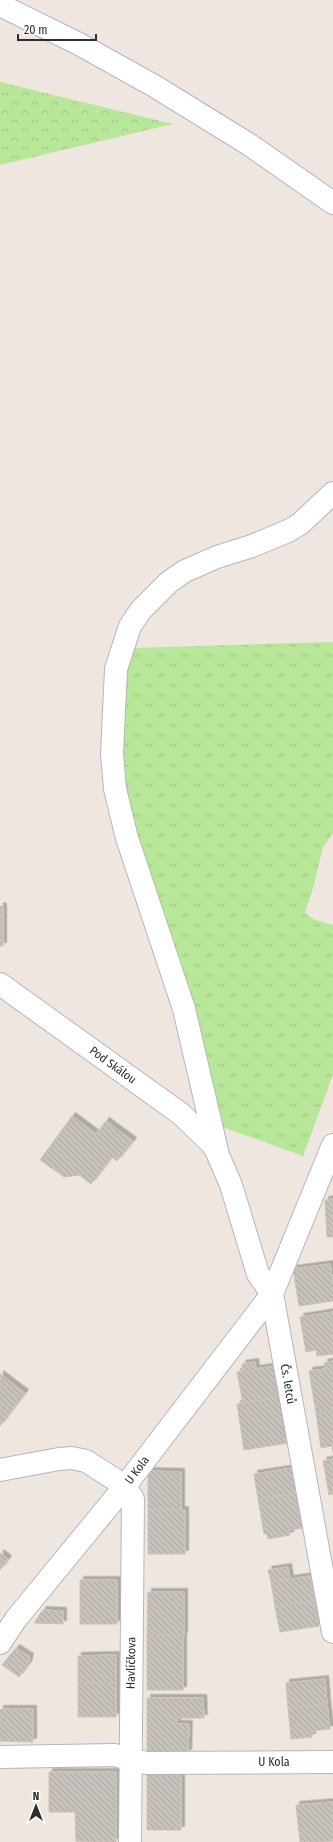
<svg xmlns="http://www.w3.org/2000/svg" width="333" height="1842" font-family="'Fira Sans Condensed',sans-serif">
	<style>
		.grass { fill: url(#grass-tufts) }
		.forest { fill: url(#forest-crowns) }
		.building { fill: url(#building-back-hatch); stroke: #cbc3b8; filter: url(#shadow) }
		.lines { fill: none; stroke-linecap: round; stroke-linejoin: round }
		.minor-casing { stroke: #b3b6c1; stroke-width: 24 }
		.minor { stroke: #fff; stroke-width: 22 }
		.labels { text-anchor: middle; stroke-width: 4; stroke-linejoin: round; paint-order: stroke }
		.street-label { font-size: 12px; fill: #2d2d2d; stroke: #fff }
	</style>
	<defs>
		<pattern id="grass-tufts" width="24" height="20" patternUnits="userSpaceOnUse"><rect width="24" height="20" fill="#b9e79a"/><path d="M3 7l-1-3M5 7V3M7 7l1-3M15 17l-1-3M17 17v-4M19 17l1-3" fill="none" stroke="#9fc685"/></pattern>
		<pattern id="forest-crowns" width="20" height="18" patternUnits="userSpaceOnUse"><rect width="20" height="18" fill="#b9e79a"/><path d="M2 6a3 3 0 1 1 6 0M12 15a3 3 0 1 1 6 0" fill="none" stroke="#9fc685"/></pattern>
		<pattern id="building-back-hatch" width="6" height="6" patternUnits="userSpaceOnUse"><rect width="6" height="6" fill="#c7c1bb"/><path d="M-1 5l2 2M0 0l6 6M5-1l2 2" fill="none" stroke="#aba6a1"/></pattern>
		<filter id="shadow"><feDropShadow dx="3.5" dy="-3.5" stdDeviation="0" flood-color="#0004"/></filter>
	</defs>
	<rect width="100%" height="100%" fill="#efe7df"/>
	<path class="grass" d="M333,642V833L323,847L314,885L305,913L313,919L333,925V1075L303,1156L220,1126L136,849L120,754L127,669L133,648Z"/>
	<path class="forest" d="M0,82L173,124L0,165Z"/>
	<path class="building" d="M0,906L3,907V946H0Z
		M72,1116L96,1134L106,1121L133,1141L117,1161L112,1157L91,1184L79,1175L64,1177L40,1160Z
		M333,1199V1237H327L325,1200Z
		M330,1264L333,1284V1301L299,1306L293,1269Z
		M333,1312V1354L317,1356L316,1350L306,1352L300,1317Z
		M333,1361V1410L316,1413L309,1371L325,1369L324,1363Z
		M255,1362L256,1369L276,1366L281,1397L243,1403L237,1372L243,1371L242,1364Z
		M0,1374L25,1393L0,1426Z
		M281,1397L289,1443L244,1450L237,1404Z
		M333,1410V1452L332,1446L321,1448L316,1413Z
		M333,1459V1494L329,1495L323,1461Z
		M293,1468L297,1493L258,1499L254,1474Z
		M148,1471L181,1472V1510H148Z
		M297,1493L303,1528L289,1530L290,1535L268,1539L267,1534H264L258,1499Z
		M148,1510H185V1554H148Z
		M0,1553L8,1559L0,1570Z
		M288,1567L290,1579L271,1582L268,1570Z
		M310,1576L314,1601L275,1607L271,1582Z
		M80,1580H117V1624H80Z
		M148,1592H184V1636L147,1635Z
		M314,1601L319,1626L280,1632L275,1607Z
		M43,1610L63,1611V1624L34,1623Z
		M147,1635L183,1636V1690H147Z
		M16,1648L30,1657L28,1665L19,1677L2,1665Z
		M116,1655V1683H78V1656Z
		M325,1679L327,1704L288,1708L286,1683Z
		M78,1683H116V1717H78Z
		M147,1698H203L204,1718H177V1724H189L188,1753H147Z
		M327,1704L330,1729L312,1731V1737L291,1739L288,1708Z
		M0,1709H33V1742L0,1741Z
		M49,1772H116V1842L76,1841L75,1812H49Z
		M147,1773H181V1830H147Z
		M333,1802V1841L300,1842L296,1805Z"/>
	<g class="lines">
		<g class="minor-casing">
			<path id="minor" d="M0,5L79,44L156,87L250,145L333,203
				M0,984L181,1114L212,1144L217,1152
				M333,1145L272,1294L333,1632
				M272,1294L258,1274L231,1185L218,1155L184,1009L127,838L115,789L112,754L116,669L130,626L141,610L169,582L185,571L217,557L252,546L288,531L300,524L333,493
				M0,1470L59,1459L72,1458L86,1461L125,1486L133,1499L130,1842
				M0,1643L16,1619L125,1486L272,1294
				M0,1757L114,1755L146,1763L333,1762"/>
		</g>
		<use href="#minor" class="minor"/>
	</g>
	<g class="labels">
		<g class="street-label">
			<text transform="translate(113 1065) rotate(36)" y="4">Pod Skálou</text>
			<text transform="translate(288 1384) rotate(80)" y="4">Čs. letců</text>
			<text transform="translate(137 1470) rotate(-53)" y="4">U Kola</text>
			<text transform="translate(131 1663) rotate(-89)" y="4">Havlíčkova</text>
			<text x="274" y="1766">U Kola</text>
		</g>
	</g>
	<g transform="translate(36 1806)" stroke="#ffffff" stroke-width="3" paint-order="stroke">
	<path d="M0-3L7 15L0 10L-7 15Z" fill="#2d2d2d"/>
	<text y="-6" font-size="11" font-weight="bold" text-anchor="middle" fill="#2d2d2d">N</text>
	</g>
	<path d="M18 34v6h78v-6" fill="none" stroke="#2d2d2d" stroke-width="2"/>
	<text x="24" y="34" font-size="12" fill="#2d2d2d" stroke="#ffffff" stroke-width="3" paint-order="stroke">20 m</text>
</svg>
